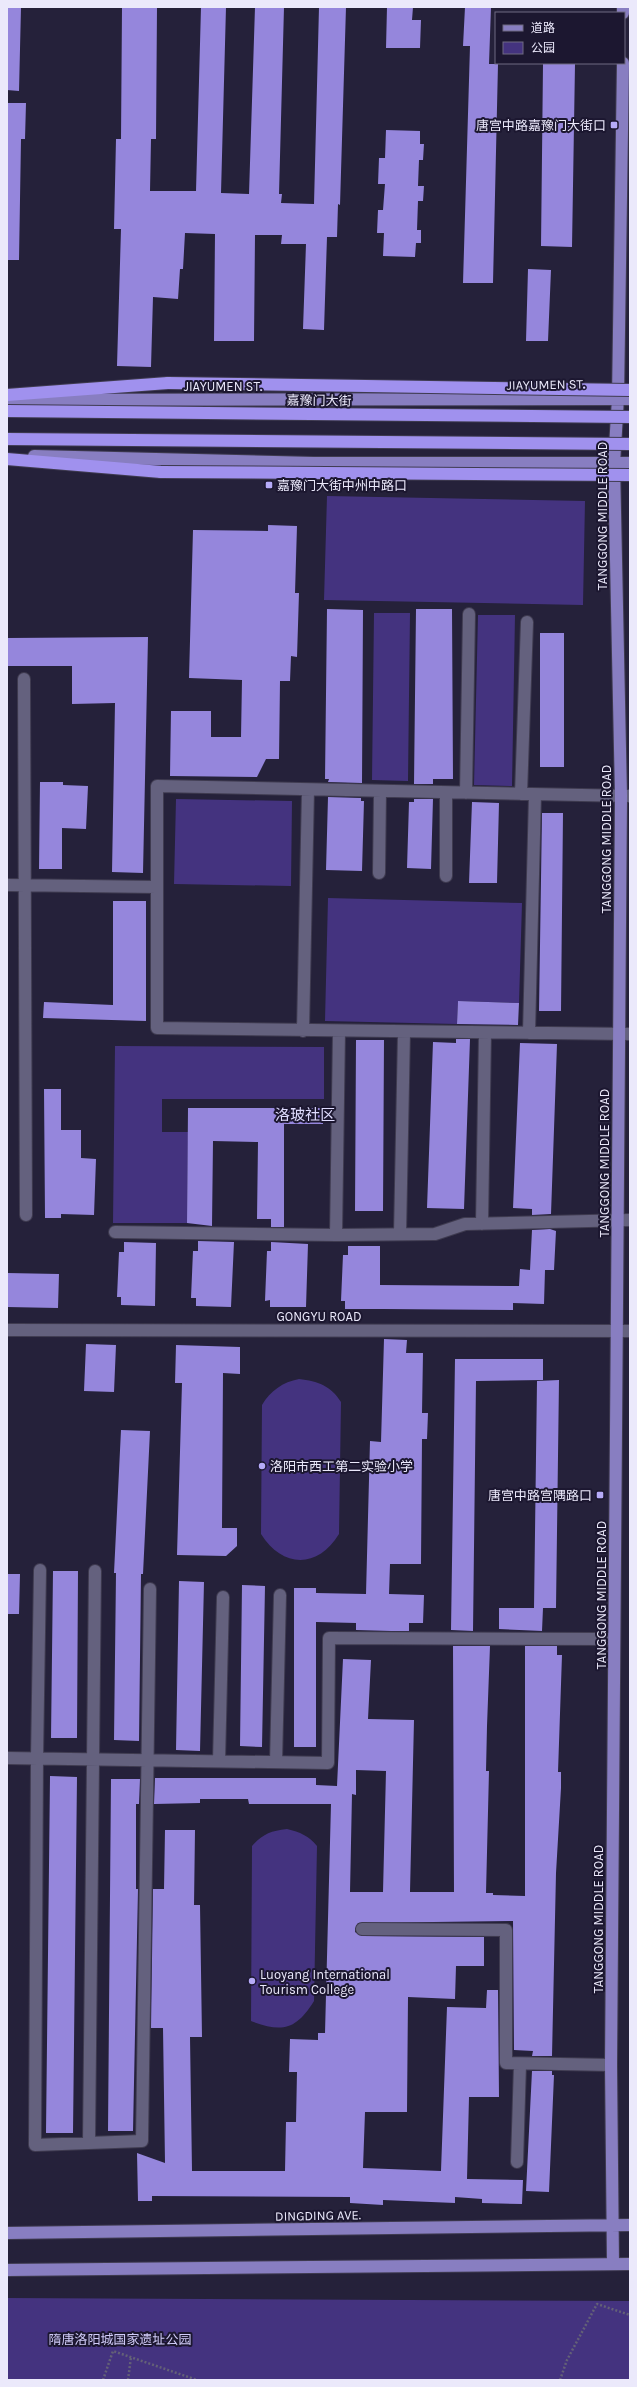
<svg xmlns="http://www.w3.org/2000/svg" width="637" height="2387" font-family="Karla,'Noto Sans SC',sans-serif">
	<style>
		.green { fill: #44337f }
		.building { fill: #9586dc; fill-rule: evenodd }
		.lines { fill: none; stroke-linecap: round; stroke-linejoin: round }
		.minor-casing { stroke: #3f3b50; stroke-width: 14 }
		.major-casing { stroke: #3f3b50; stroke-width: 14 }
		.highway-casing { stroke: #3f3b50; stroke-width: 14 }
		.path { stroke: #646177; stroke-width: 2.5; stroke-dasharray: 2 2; stroke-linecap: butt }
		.minor { stroke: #64617e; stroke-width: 12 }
		.major { stroke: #887ec1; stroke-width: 12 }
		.highway { stroke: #a091ee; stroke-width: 12 }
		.highway-bridge-casing { stroke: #3f3b50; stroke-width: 14; stroke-linecap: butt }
		.highway-bridge { stroke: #a091ee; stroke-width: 12 }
		.poi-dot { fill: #b6abf8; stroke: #1c1730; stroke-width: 1.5 }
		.labels { text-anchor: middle; stroke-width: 4; stroke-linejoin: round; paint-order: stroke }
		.poi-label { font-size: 13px; fill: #ebe9fb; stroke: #1c1730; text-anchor: start }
		.street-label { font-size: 13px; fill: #ebe9fb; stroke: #1c1730 }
		.park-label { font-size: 13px; fill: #d0cbf8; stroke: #1c1730 }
		.quarter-label { font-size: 15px; fill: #dfdcfe; stroke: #1c1730 }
	</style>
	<rect width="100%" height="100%" fill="#25213a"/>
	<path class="green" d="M327,496L585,501L583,605L324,600Z
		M374,613H410L408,781L372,780Z
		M478,615H515L512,786L474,785Z
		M176,799L292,801L291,886L174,884Z
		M328,898L522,903L519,1003L458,1001L457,1024L325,1021Z
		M115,1046L324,1047V1099H162V1132H188L187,1223H113Z
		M299,1379C318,1381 331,1386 341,1402L339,1534C318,1569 282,1568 261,1534L262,1405C270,1391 283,1382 299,1379Z
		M287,1829C300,1832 309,1836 317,1846L314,2001C296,2030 282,2033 251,2021L252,1846C263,1834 270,1831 287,1829Z
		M7,2298L630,2301V2380H7Z"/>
	<path class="building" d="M7,7H21L19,91L7,90Z
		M122,7H157L156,139H151L150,191H196L201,7H226L221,193L249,194L255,7H284L279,194H282L281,203L314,204L319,7H346L340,205L338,204L337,237H327L324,330L303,329L306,244H281L282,235H255L254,341H214L215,234L185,233L183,269H180L178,299L153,297L151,367L117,366L121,229H114L116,139H121Z
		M387,7H413L412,20H421L420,48H386Z
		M465,7H491L489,64H498L493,283H463L470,46H463Z
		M543,64H575L572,247L541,246Z
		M7,103H26L25,139H21L19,260H7Z
		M386,130L420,131V144H424L423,160H419L418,186H424L423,201H418L417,230H421V243H416L415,257L383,256L384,233H377L378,210H383L385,184H378L379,158H385Z
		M528,269L551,270L548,341H526Z
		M268,525L297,526L295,593H299L297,657L291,656L290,681H280L279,759H266L257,777L170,776L171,711H211V737H241L242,680L189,678L193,530L268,531Z
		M327,609L363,610L362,783L328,782L329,779H325Z
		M416,609H452L453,779H433V784H414Z
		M540,633H564V767H540Z
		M148,637L143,873L112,872L115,703L72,704V666H7V638Z
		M40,782H63V785L88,786L86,829L62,828V869H39Z
		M328,797L361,798V801H364L362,871L326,870Z
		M414,799H433L431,869L407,868L409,802H414Z
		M472,802L499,803L497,883H469Z
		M542,813H563L561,1011H539Z
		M113,901H146V1021L43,1018L44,1002L113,1005Z
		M458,1001L519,1003L518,1025L457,1024Z
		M456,1039H470L464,1209L427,1208L433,1042L456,1043Z
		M356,1040H384L383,1211H355Z
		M520,1043L557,1044L551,1214L532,1215V1209L513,1208Z
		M44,1089H61V1130H81V1158L96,1159L94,1215L61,1214V1218H45Z
		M188,1108H323V1124H284V1227H271V1219H257L258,1142L213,1141L212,1226L187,1223Z
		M550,1229L556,1231L554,1270H545L544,1304L513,1303V1310L384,1309H345V1301H341L343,1255H348V1246H380V1285L519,1286L520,1269L530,1270L532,1230Z
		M198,1241L234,1242L231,1307L196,1306V1298H191L193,1251H198Z
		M124,1242L156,1243L155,1306L121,1305V1297H117L119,1252H124Z
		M271,1242L308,1244L306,1307H270V1300L265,1301L267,1251H271Z
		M7,1273L59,1274L58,1308L7,1307Z
		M384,1339L407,1340L406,1353H423L422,1413H428L427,1439H422L421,1564H390L389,1594L424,1595L423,1623H409V1631H391L356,1630V1623L316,1622V1747H294V1588H316V1593L366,1594L370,1441L381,1442Z
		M86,1344L116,1345L114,1392L84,1391Z
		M176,1345L240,1347V1374L223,1373L222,1528H237V1546L226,1556L177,1555L182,1383H175Z
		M455,1359H543V1380L476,1381L473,1631L451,1630Z
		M559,1380L556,1608H543L542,1631L499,1629V1608H534L537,1381Z
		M121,1430L150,1431L143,1574H141L139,1741L114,1740L116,1573H114Z
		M53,1571H78L77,1738H51Z
		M7,1574H20L19,1614H7Z
		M179,1581L204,1582L200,1751L176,1750Z
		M242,1585L265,1586L262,1747L240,1746Z
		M453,1646H490L487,1726L486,1771H489L486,1893H493V1895L525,1896V1646H557V1655H562L558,1772H561V1788L556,1873L552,2056H532L533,2051L514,2050L513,1921L358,1923L355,1929V1932L362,1936L484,1937V1966H456L455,1999L408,1997L407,2112H365L363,2168L441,2171L447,2007L486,2008L487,1990H498L499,2097H469L467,2179L523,2180L522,2204L482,2203V2199L455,2197V2203L383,2200V2205L350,2203V2197L152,2196V2201H138L137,2153L165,2163L163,2028H151L153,1889H164L165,1830H195L194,1905H200L202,2037H190L192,2171H285L286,2122H296L297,2072H289L290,2039L318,2040V2033H325L331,1804H249L248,1799H200V1803L154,1804L155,1778H316V1785L337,1786L343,1659L371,1660L368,1719L414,1720L410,1892H454ZM356,1770L386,1771L383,1892H350L352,1794L356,1795Z
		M50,1776L77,1777L73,2133H46Z
		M111,1779H140L139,1804H136V1889H138L133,2131H108Z
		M532,2071H552V2075H554L549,2192L526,2191Z"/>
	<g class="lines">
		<g class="minor-casing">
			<path id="minor" d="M24,679L26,1215
				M446,793V876
				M466,793L469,614
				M521,794L527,622
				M630,796L157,786V1028L630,1034
				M379,873L380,791
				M7,885L157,887
				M303,1031L308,790
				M339,1031L336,1235L435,1234L465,1224L630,1220
				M529,1033L535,795
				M482,1224L485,1033
				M115,1232L336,1235
				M400,1234L404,1032
				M7,1330L630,1331
				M40,1570L37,1758L35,2145L142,2141L150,1589
				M7,1758L328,1763L329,1638L614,1639
				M219,1761L223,1597
				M276,1762L280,1595
				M362,1929L506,1930V2063L611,2065
				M89,2142L95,1571
				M517,2162L520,2064"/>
		</g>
		<g class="major-casing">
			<path id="major" d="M623,13V7
				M7,400L630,399
				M34,456L314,463H630
				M7,2233L630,2225
				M613,2264L611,2065L621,796L614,464L618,398L623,63
				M7,2270L630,2264"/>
		</g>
		<g class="highway-casing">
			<path id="highway" d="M7,395L168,383
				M7,459L161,472"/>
		</g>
		<path class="path" d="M103,2380L113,2351L197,2380
			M128,2380L131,2357
			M560,2380L567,2360L597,2304L630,2315"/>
		<use href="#minor" class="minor"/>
		<use href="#major" class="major"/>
		<use href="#highway" class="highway"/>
		<g class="highway-bridge-casing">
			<path id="highway-bridge" d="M168,383L630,390
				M7,411L630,417
				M7,439L630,444
				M161,472L630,475"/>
		</g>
		<use href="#highway-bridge" class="highway-bridge"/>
	</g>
	<g class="poi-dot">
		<rect x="610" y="121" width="8" height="8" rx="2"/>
		<rect x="265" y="481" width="8" height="8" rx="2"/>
		<circle cx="262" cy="1466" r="4"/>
		<rect x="596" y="1491" width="8" height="8" rx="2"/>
		<circle cx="252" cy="1981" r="4"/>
	</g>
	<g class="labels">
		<g class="poi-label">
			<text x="606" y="130" text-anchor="end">唐宫中路嘉豫门大街口</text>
			<text x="277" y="490">嘉豫门大街中州中路口</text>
			<text x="270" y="1471">洛阳市西工第二实验小学</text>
			<text x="592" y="1500" text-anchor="end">唐宫中路宫隅路口</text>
			<text x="260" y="1979">Luoyang International<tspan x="260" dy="15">Tourism College</tspan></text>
		</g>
		<g class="street-label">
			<text transform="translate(546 384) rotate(-1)" y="5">JIAYUMEN ST.</text>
			<text x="223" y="391">JIAYUMEN ST.</text>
			<text transform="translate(319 400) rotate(1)" y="5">嘉豫门大街</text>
			<text transform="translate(602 516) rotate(-90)" y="5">TANGGONG MIDDLE ROAD</text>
			<text transform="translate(606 839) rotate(-90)" y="5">TANGGONG MIDDLE ROAD</text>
			<text transform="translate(604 1163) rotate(-90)" y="5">TANGGONG MIDDLE ROAD</text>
			<text x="319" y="1321">GONGYU ROAD</text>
			<text transform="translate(601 1595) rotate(-90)" y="5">TANGGONG MIDDLE ROAD</text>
			<text transform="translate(598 1919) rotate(-90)" y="5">TANGGONG MIDDLE ROAD</text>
			<text transform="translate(318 2215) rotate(-1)" y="5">DINGDING AVE.</text>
		</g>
		<g class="park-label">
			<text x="120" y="2344">隋唐洛阳城国家遗址公园</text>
		</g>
		<g class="quarter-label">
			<text x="305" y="1120">洛玻社区</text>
		</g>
	</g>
	<rect width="637" height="2387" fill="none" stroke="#ebe9fb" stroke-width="16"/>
	<rect x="495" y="12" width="130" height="52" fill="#1c1730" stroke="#6f6b81"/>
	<rect x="503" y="25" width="20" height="6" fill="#887ec1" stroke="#6f6b81"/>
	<text x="531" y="32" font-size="12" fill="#ebe9fb">道路</text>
	<rect x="503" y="42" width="20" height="12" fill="#44337f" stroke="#6f6b81"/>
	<text x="531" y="52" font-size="12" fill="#ebe9fb">公园</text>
</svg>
